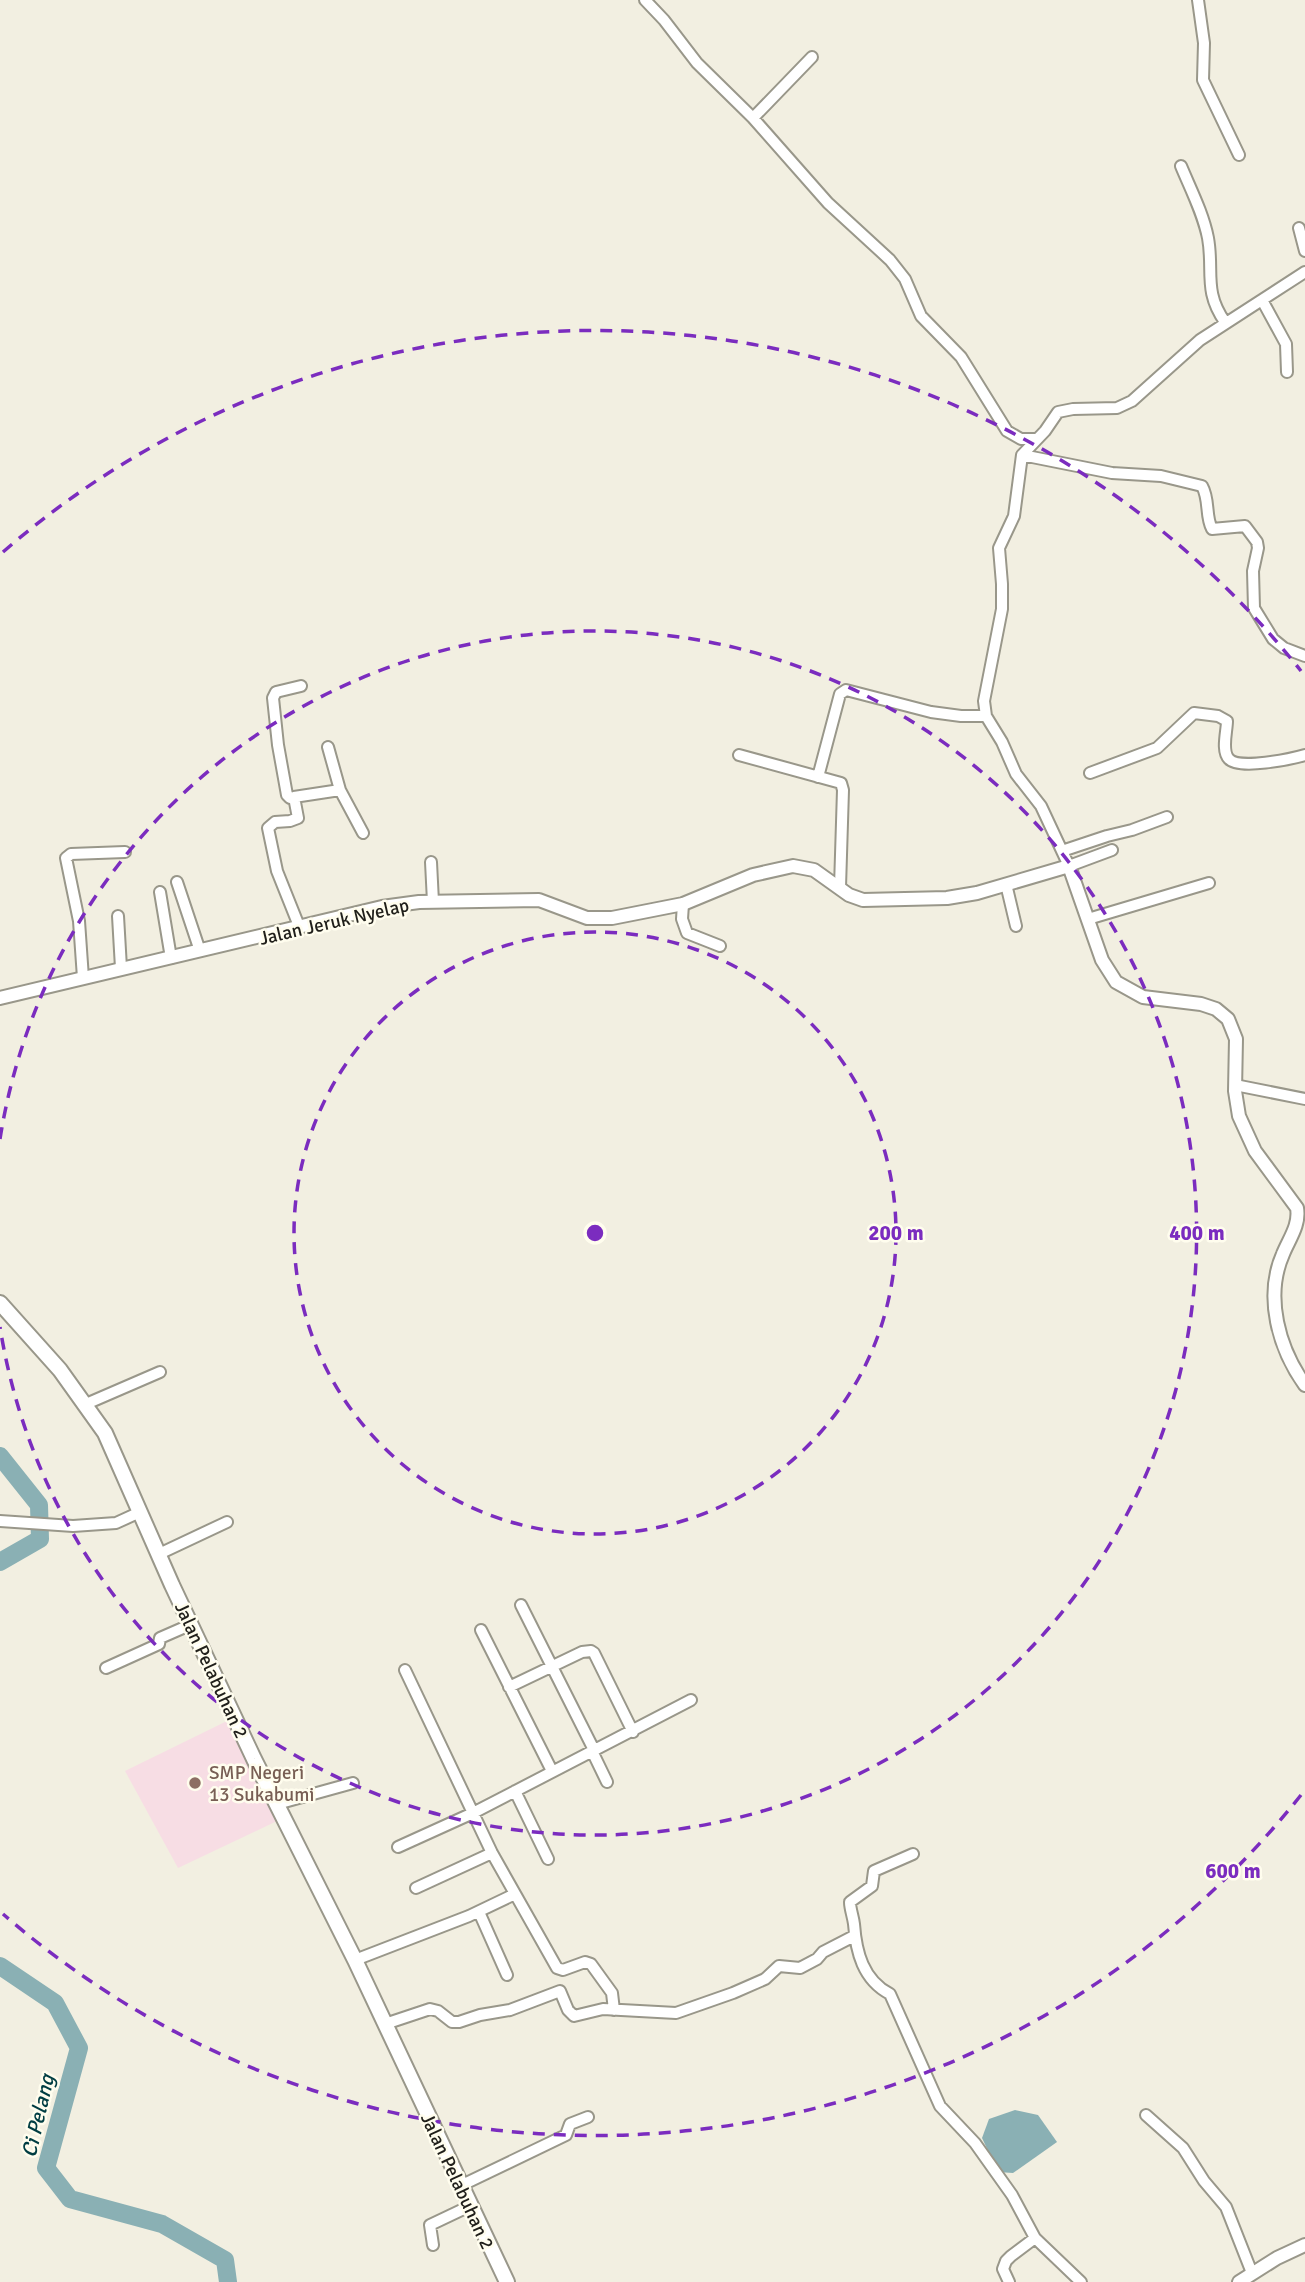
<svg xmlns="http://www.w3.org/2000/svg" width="1305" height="2282" font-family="Signika,sans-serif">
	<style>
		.education { fill: #f7dde4 }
		.water { fill: #8ab0b4 }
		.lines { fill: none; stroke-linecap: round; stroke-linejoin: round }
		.river { stroke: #8ab0b4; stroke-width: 18 }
		.minor-casing { stroke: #99978a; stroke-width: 14 }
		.tertiary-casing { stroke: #99978a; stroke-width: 16 }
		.secondary-casing { stroke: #99978a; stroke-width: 18 }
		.minor { stroke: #fff; stroke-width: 10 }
		.tertiary { stroke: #fff; stroke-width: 12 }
		.secondary { stroke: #fff; stroke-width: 14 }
		.ring { fill: none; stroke: #7b2cbf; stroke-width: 3.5; stroke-dasharray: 12 9 }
		.education-dot { fill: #8d6e63; stroke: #fffdee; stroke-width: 2.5 }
		.labels { text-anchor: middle; stroke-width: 5; stroke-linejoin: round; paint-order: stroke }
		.street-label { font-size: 19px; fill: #201f1a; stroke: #fffdee }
		.education-label { font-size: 19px; fill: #785e54; stroke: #fffdee; text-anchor: start }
		.water-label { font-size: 21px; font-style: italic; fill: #003d42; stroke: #fffdee }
		.centre { fill: #7b2cbf; stroke: #fffdee; stroke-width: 3.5 }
		.ring-label { font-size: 21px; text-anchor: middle; font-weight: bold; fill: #7b2cbf; stroke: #fffdee; stroke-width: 5; stroke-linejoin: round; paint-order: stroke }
	</style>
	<rect width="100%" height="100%" fill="#f2efe1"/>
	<path class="education" d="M229,1720L277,1821L178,1868L125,1771Z"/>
	<path class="water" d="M1015,2110L1038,2115L1057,2142L1013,2173L998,2172L982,2138L989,2119Z"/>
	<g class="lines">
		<path class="river" d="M0,1456L39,1505L40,1539L0,1562
			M0,1966L55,2003L79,2048L46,2168L70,2199L162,2224L225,2260L228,2282"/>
		<g class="minor-casing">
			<path id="minor" d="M645,0L664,20L697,63L753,118L828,203L890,260L905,279L921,316L961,357L1007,431L1021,439H1036
				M1198,0L1204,43L1203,80L1239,155
				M753,118L812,57
				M1181,166C1191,190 1203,213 1208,238C1214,271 1203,291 1225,322
				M1299,228L1305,251
				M1262,300L1286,344L1287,372
				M1022,455L1112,473L1161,476L1202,486C1210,500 1205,516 1212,529L1245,526L1257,542L1258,548L1253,571L1254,608L1273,639L1284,648L1305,656
				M328,747L340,790L363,833
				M739,755L841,783L843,790L840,887
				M1090,773L1157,748L1194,713L1218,716L1227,721C1227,731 1221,751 1229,759C1239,770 1291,759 1305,755
				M818,777L840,694L846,690L931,712L961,716H986
				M294,797L340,790
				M1112,850L1069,866L1041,806L1016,774L1002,742L986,716L984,701L1002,609V584L999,548L1014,516L1022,455L1045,431L1058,412L1073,409L1117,408L1132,401L1200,340L1305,272
				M1062,851L1107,836L1132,830L1167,817
				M431,862L433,902
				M177,882L200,951
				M1006,884L1016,926
				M160,892L171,958
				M683,904L682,919L687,933L720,946
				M118,916L121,968
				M1088,919L1209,883
				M299,926L277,871L268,828L275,822L290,821L298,818L294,797L290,798L287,795L278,745L273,698L276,692L301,686
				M83,978L79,921L66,858L71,854L125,852
				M1235,1085L1305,1099
				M86,1404L160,1372
				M0,1521L73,1526L116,1523L140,1512
				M159,1554L227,1522
				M521,1605L594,1750
				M481,1630L552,1771
				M106,1668L159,1644L160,1638L192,1624
				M405,1670L492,1853L557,1968L563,1970L585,1962L591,1964L612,1993L614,2010
				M509,1687L582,1652L591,1651L594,1653L633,1732
				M592,1751L607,1782
				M515,1791L548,1859
				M277,1804L353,1783
				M398,1847L473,1813L691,1700
				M913,1854L874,1871L872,1886L850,1902C850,1909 853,1916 854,1924C856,1952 863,1980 890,1994L940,2106L975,2143L1012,2195L1035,2238L1081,2282
				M416,1888L492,1853
				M479,1912L507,1975
				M355,1960L469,1916L515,1894
				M385,2024L430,2009L438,2011L452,2022H459L480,2015L510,2010L560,1991L568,2010L574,2016L603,2009L676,2013L733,1993L765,1979L779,1966L800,1968L817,1959L823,1952L854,1936
				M1146,2115L1183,2148L1204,2181L1226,2207L1252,2273
				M460,2186L566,2135L570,2124L588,2117
				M433,2245L430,2225L470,2206
				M1009,2282L1003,2269L1006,2261L1011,2256L1035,2238"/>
		</g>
		<g class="tertiary-casing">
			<path id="tertiary" d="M0,998L382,907L419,902L539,900L587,918H612L683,904L753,875L793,866L814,870L849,895L863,900L947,898L977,893L1069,866L1102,960L1116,982L1143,997L1201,1004L1216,1009L1228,1019L1236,1039L1235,1091L1239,1116L1255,1151L1297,1208C1300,1225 1289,1239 1283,1254C1264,1297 1279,1349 1305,1385
				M1239,2282L1277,2258L1305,2245"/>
		</g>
		<g class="secondary-casing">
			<path id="secondary" d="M0,1303L60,1370L105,1433L172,1585L254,1759L355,1960L507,2282"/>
		</g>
		<use href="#minor" class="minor"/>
		<use href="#tertiary" class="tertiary"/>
		<use href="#secondary" class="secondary"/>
	</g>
	<g class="ring">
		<circle cx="595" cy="1233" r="301"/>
		<path d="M0 1139A602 602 0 1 1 0 1327"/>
		<path d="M1301 1795A902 902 0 0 1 3 1914M3 552A902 902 0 0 1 1301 671"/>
	</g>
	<circle class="education-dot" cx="195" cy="1783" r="7"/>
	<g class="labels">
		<g class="street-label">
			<text transform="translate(334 921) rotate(-13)" y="7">Jalan Jeruk Nyelap</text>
			<text transform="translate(212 1670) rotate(65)" y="7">Jalan Pelabuhan 2</text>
			<text transform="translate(458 2181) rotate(65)" y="7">Jalan Pelabuhan 2</text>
		</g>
		<g class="education-label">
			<text x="209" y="1779">SMP Negeri<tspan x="209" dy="22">13 Sukabumi</tspan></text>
		</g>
		<g class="water-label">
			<text transform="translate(38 2116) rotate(-77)" y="7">Ci Pelang</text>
		</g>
	</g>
	<circle cx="595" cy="1233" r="10" class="centre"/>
	<g class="ring-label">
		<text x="896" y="1240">200 m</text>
		<text x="1197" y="1240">400 m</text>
		<text x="1233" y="1878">600 m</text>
	</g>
</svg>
